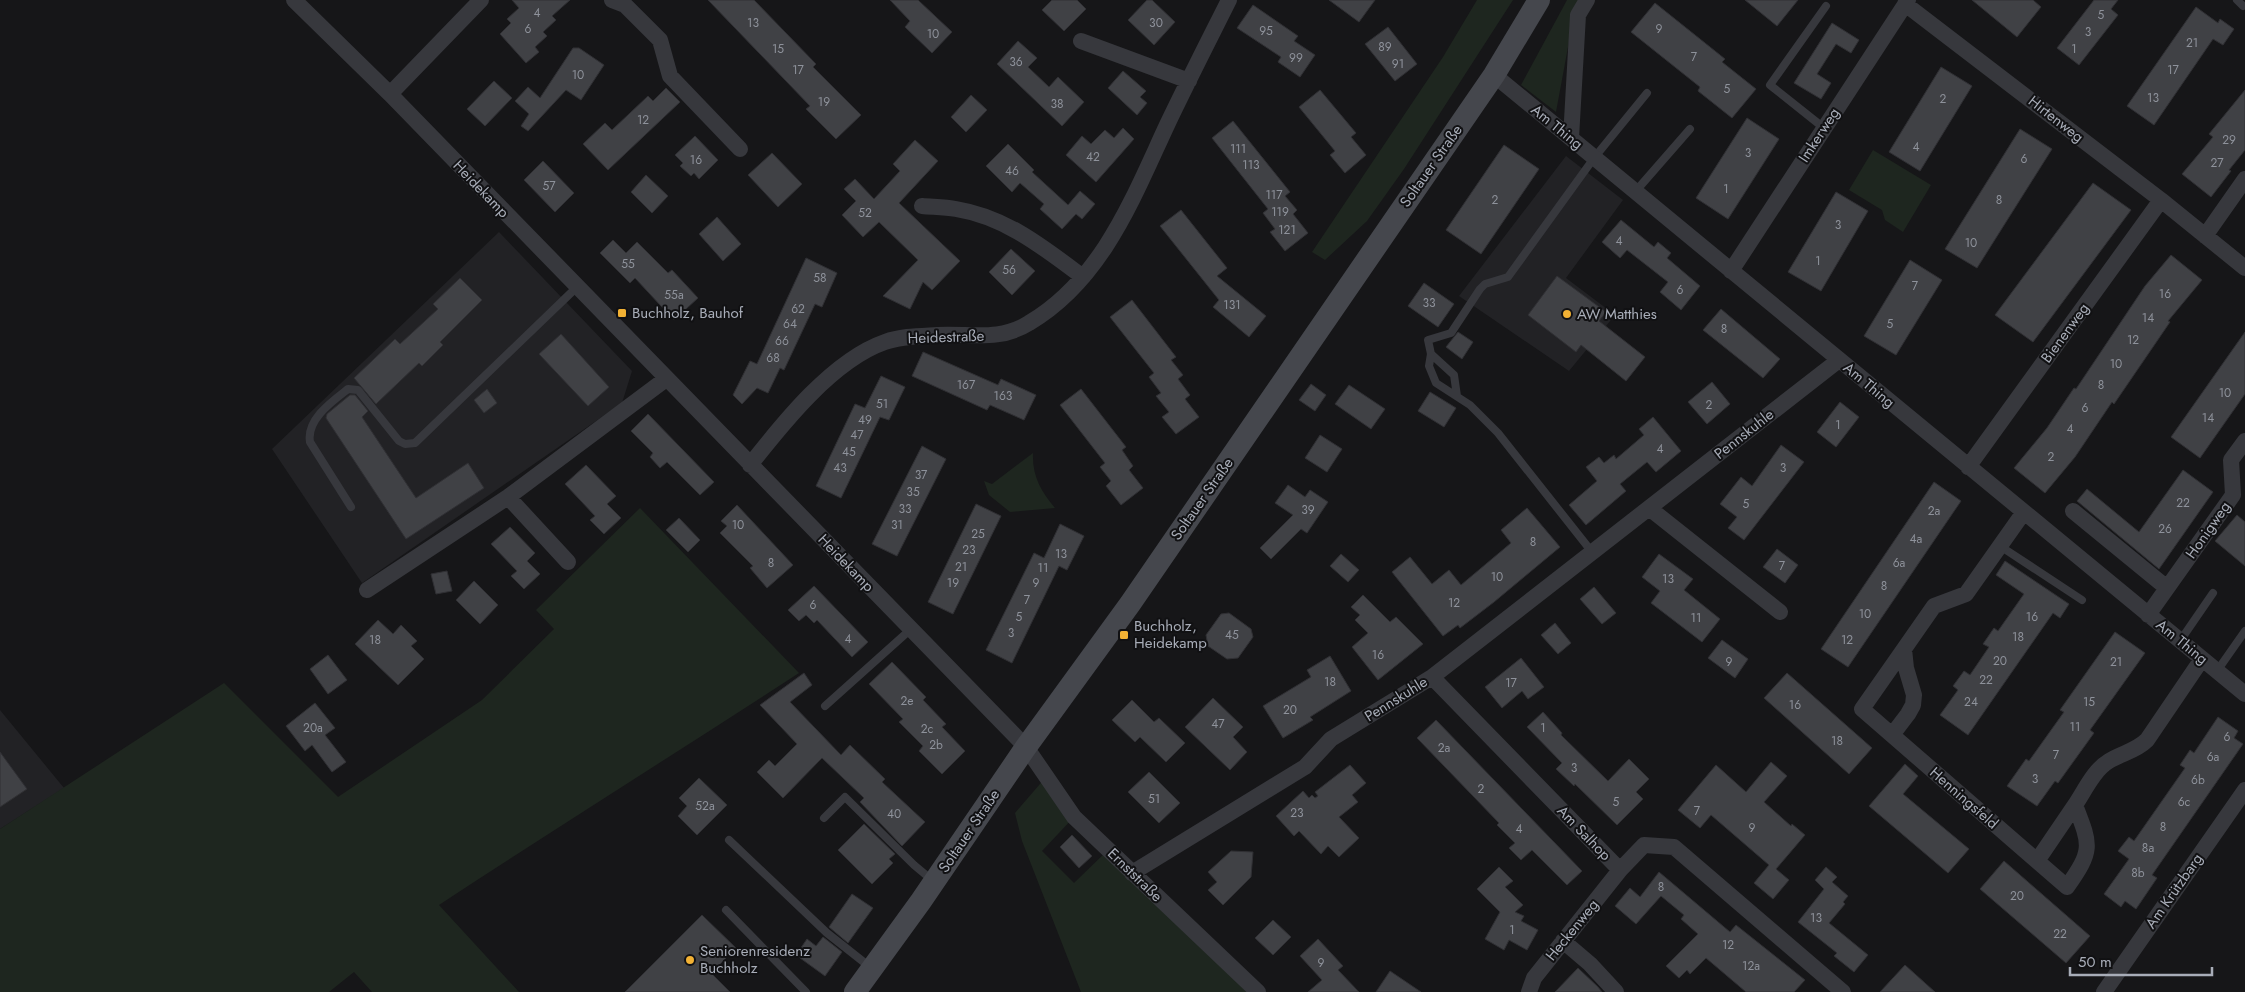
<svg xmlns="http://www.w3.org/2000/svg" width="2245" height="992" font-family="Jost,sans-serif">
	<style>
		.built { fill: #222225 }
		.green { fill: #1e261f }
		.building { fill: #404145; stroke: #303034 }
		.lines { fill: none; stroke-linecap: round; stroke-linejoin: round }
		.lane { stroke: #37383d; stroke-width: 8 }
		.street { stroke: #37383d; stroke-width: 16 }
		.secondary { stroke: #45474d; stroke-width: 22 }
		.poi-dot { fill: #f2b134; stroke: #111113; stroke-width: 2 }
		.labels { text-anchor: middle; stroke-width: 4; stroke-linejoin: round; paint-order: stroke }
		.number-label { font-size: 12px; fill: #8e929b }
		.street-label { font-size: 15px; fill: #a8adb8; stroke: #111113 }
		.poi-label { font-size: 15px; fill: #a8adb8; stroke: #111113; text-anchor: start }
	</style>
	<rect width="100%" height="100%" fill="#161618"/>
	<path class="built" d="M1566,156L1623,200L1566,278L1615,315L1569,371L1459,296Z
		M499,232L632,371L622,403L362,583L272,449Z
		M0,710L64,788L0,829Z"/>
	<path class="green" d="M1477,0H1513L1404,169L1367,221L1325,260L1312,252L1443,57Z
		M1567,0H1583L1573,20L1556,112L1521,85Z
		M1873,150L1931,185L1903,232L1885,220L1882,210L1849,190Z
		M1033,453C1032,476 1041,491 1055,508L1010,512L989,495L984,481L992,484Z
		M640,508L799,673C679,751 558,827 439,905L519,992H372L354,972L329,992H0V829L224,683L338,797L482,700L554,629L536,610Z
		M1046,777L1074,817L1042,851L1074,883L1108,850L1258,992H1081L1022,841L1015,813Z"/>
	<path class="building" d="M512,0H570L552,16L556,20L543,32L547,36L535,47L539,52L526,63L500,34L511,23L507,19L519,8Z
		M708,0H754L816,64L813,67L861,115L836,139L806,109L810,106Z
		M890,0H918L952,32L932,53L905,27L910,21Z
		M1052,0H1077L1086,9L1064,31L1042,10Z
		M1147,0H1152L1175,22L1154,45L1128,20Z
		M1329,0H1375L1359,22Z
		M1745,0H1798L1777,26Z
		M1972,0H2033L2041,7L2017,37Z
		M2094,0H2118L2111,9L2118,15L2079,65L2057,48Z
		M1655,3L1725,59L1722,62L1756,89L1732,118L1698,91L1700,87L1631,32Z
		M1253,5L1298,36L1294,41L1315,55L1300,77L1278,62L1281,57L1237,28Z
		M2196,7L2218,23L2220,19L2234,29L2223,45L2213,39L2154,125L2127,106Z
		M1832,23L1859,40L1851,53L1836,44L1817,74L1831,83L1821,99L1794,83Z
		M1388,27L1417,64L1395,81L1365,44Z
		M1018,41L1037,58L1028,67L1049,87L1058,77L1084,102L1062,126L997,64Z
		M573,48H579L604,65L581,100L566,90L528,131L521,126L529,114L515,101L528,87L540,98Z
		M1941,67L1972,86L1920,171L1889,152Z
		M1123,71L1146,91L1140,97L1147,103L1137,115L1108,88Z
		M494,81L512,98L485,126L467,109Z
		M666,88L680,102L608,170L583,144L605,123L612,130L648,96L653,101Z
		M1320,90L1356,133L1351,137L1366,155L1345,173L1330,155L1335,151L1299,107Z
		M2245,90V150L2229,170L2231,171L2211,197L2182,174L2213,137L2209,134Z
		M971,95L987,110L966,132L951,117Z
		M1747,118L1779,139L1728,219L1696,198Z
		M1233,121L1290,192L1285,196L1297,210L1293,214L1308,233L1285,251L1270,232L1275,229L1263,213L1268,209L1212,138Z
		M1123,128L1134,139L1096,182L1066,155L1082,136L1091,144L1105,130L1114,138Z
		M2020,129L2052,149L1977,268L1945,249Z
		M695,136L718,160L699,179L694,173L691,176L680,166L683,163L675,155Z
		M915,140L938,161L899,203L960,261L932,290L923,282L910,309L883,296L918,260L879,222L863,237L842,215L856,201L844,189L855,179L874,199L900,171L893,164Z
		M1008,144L1034,170L1032,172L1068,205L1080,191L1095,204L1082,219L1076,214L1062,229L1040,209L1044,204L1020,183L1012,192L986,166Z
		M1504,145L1539,169L1481,254L1446,230Z
		M772,153L802,184L778,207L748,175Z
		M543,161L574,193L555,212L524,180Z
		M646,175L668,196L652,213L631,192Z
		M2093,183L2131,210L2033,342L1995,315Z
		M1836,192L1868,211L1821,291L1788,272Z
		M1181,210L1227,268L1217,276L1266,316L1249,337L1213,307L1219,300L1160,226Z
		M717,217L741,244L723,261L699,234Z
		M1621,220L1654,247L1658,242L1671,253L1667,258L1700,286L1681,310L1660,292L1668,282L1627,250L1620,258L1602,242Z
		M613,240L626,253L637,242L668,273L672,270L698,298L674,320L635,278L630,283L600,253Z
		M1011,249L1035,271L1012,295L989,272Z
		M2171,255L2202,280L2168,321L2170,322L2114,404L2112,402L2075,457L2045,493L2014,468L2047,428L2074,388L2076,389L2145,286Z
		M806,258L837,273L822,307L815,304L784,370L780,368L768,393L757,388L742,404L733,395L750,361L757,364Z
		M1910,260L1942,280L1896,355L1864,336Z
		M1557,276L1606,312L1599,321L1645,357L1626,381L1581,345L1576,352L1528,315Z
		M460,278L482,300L440,342L443,345L422,366L419,363L376,404L354,378L395,339L400,344L438,309L433,304Z
		M1424,283L1454,304L1438,327L1408,306Z
		M1132,300L1176,357L1171,360L1183,375L1178,379L1190,395L1185,399L1199,417L1176,434L1162,417L1169,412L1156,396L1161,393L1149,377L1154,373L1110,317Z
		M1721,309L1780,359L1763,378L1703,330Z
		M1458,332L1473,342L1462,359L1446,347Z
		M2245,332V394L2200,458L2171,437Z
		M561,334L609,387L588,406L539,354Z
		M923,352L998,385L1001,379L1036,395L1024,420L990,405L987,410L912,376Z
		M881,376L905,387L889,420L880,417L841,498L816,486L855,404L865,408Z
		M1712,382L1730,404L1707,424L1688,402Z
		M1311,384L1326,395L1315,411L1299,400Z
		M1349,385L1385,409L1371,429L1335,404Z
		M487,389L497,403L484,413L474,400Z
		M1081,389L1126,447L1122,450L1133,466L1129,470L1143,488L1121,505L1106,486L1111,481L1100,467L1105,463L1060,405Z
		M1430,392L1456,408L1444,427L1418,411Z
		M350,395H355L368,411L362,417L416,498L468,463L484,488L406,539L326,418L327,414Z
		M1840,402L1859,417L1836,447L1817,432Z
		M648,414L714,482L700,495L667,462L660,468L650,457L653,453L631,431Z
		M1653,417L1681,451L1656,472L1647,462L1620,484L1626,491L1586,525L1569,505L1597,481L1586,467L1599,457L1604,463L1614,455L1616,459L1644,435L1639,429Z
		M1320,435L1342,449L1327,472L1305,458Z
		M1781,445L1804,462L1744,540L1728,528L1737,517L1720,504L1741,477L1752,486Z
		M922,446L946,459L897,556L872,544Z
		M586,465L616,496L607,504L621,518L604,534L590,520L595,516L565,484Z
		M2183,470L2213,492L2159,569L2077,501L2087,489L2139,532Z
		M1934,482L1961,501L1848,667L1821,649Z
		M1288,485L1305,497L1310,490L1328,502L1307,533L1301,529L1271,559L1260,548L1293,515L1275,503Z
		M976,504L1001,516L953,614L928,602Z
		M737,505L793,565L767,588L750,568L753,566L720,533L727,526L721,521Z
		M1527,508L1560,547L1494,602L1460,628L1458,625L1443,636L1392,572L1410,557L1432,584L1449,570L1461,585L1511,543L1501,530Z
		M2237,515L2245,522V566L2215,541Z
		M679,518L700,540L688,552L666,530Z
		M1060,524L1084,536L1067,570L1059,566L1012,663L986,650L1034,553L1044,558Z
		M510,527L535,553L527,561L540,574L524,589L511,576L517,571L491,544Z
		M1777,549L1798,565L1785,583L1763,567Z
		M1341,554L1359,570L1348,582L1330,566Z
		M1659,554L1693,579L1684,590L1720,619L1702,642L1651,603L1660,591L1642,577Z
		M2005,561L2069,604L2060,618L2053,613L1968,735L1940,715L1958,690L1953,686L1964,671L1970,675L1989,647L1983,644L1994,628L1998,631L2024,594L1996,575Z
		M447,571L452,591L436,594L431,574Z
		M474,581L498,605L480,624L456,600Z
		M814,586L868,642L852,657L817,620L814,623L806,615L799,621L788,610Z
		M1594,587L1616,613L1602,624L1580,599Z
		M1363,595L1390,622L1396,617L1423,644L1378,680L1352,647L1368,633L1355,620L1360,615L1351,607Z
		M1229,613L1251,629L1253,637L1238,658L1227,659L1208,646L1206,635L1221,614Z
		M378,620L393,634L401,625L417,641L411,646L424,659L398,685L355,644Z
		M1555,623L1571,643L1558,654L1541,635Z
		M2115,632L2145,653L2090,730L2094,733L2058,783L2055,781L2037,806L2007,786L2026,759L2029,761L2064,712L2060,710Z
		M1722,640L1748,659L1735,678L1708,658Z
		M328,655L347,680L328,694L310,669Z
		M1330,656L1351,691L1310,717L1313,720L1283,738L1263,706L1311,677L1307,670Z
		M1521,658L1544,687L1528,699L1522,691L1502,708L1485,687Z
		M892,662L926,697L923,700L946,724L942,727L965,751L942,774L919,751L923,746L899,722L903,719L869,684Z
		M804,673L812,685L790,702L841,755L850,745L885,779L882,782L925,822L902,846L860,802L864,798L822,758L783,798L757,772L769,760L775,766L797,744L760,705Z
		M1787,673L1872,748L1849,774L1764,698Z
		M1213,698L1243,727L1233,737L1247,752L1230,770L1185,727Z
		M1132,700L1154,722L1159,718L1185,743L1166,762L1140,737L1135,742L1112,720Z
		M315,703L335,728L325,735L346,762L332,772L312,745L305,751L286,726Z
		M1543,712L1562,733L1561,735L1608,781L1629,759L1649,779L1636,792L1643,799L1617,825L1575,784L1574,786L1556,769L1562,763L1527,727Z
		M2218,717L2238,731L2234,738L2243,744L2152,875L2157,878L2136,909L2125,901L2121,907L2104,894L2129,859L2118,851L2129,837L2134,841L2185,768L2180,765L2190,750L2194,753Z
		M1436,720L1582,871L1567,885L1532,850L1521,860L1509,848L1515,843L1497,825L1499,823L1417,738Z
		M0,752L27,789L0,807Z
		M1771,762L1787,776L1764,802L1791,826L1792,824L1805,835L1776,869L1789,880L1773,899L1754,883L1769,865L1711,815L1700,828L1678,810L1716,765L1746,792Z
		M1905,764L1918,776L1903,794L1969,849L1948,873L1869,806Z
		M1350,765L1366,783L1352,795L1358,802L1339,817L1359,838L1339,857L1328,846L1321,854L1299,831L1294,836L1276,816L1303,791L1309,798L1312,795L1315,798L1318,796L1315,792Z
		M1149,772L1180,803L1159,823L1128,792Z
		M699,778L727,805L697,835L678,816L687,806L679,798Z
		M864,824L895,854L889,859L893,863L872,884L838,850Z
		M1072,835L1092,856L1079,868L1060,847Z
		M1231,851L1253,852L1251,877L1223,905L1208,890L1217,882L1208,872Z
		M2004,861L2090,936L2066,963L1980,889Z
		M1499,867L1513,881L1505,887L1523,905L1515,912L1524,916L1521,921L1538,930L1527,950L1509,940L1504,950L1485,939L1500,912L1477,889Z
		M1826,867L1837,877L1832,882L1848,896L1843,902L1845,904L1829,923L1868,955L1854,972L1834,956L1837,953L1798,922L1824,889L1815,880Z
		M1659,872L1730,932L1736,925L1805,980L1794,992H1746L1706,958L1690,974L1687,970L1679,978L1666,966L1698,934L1681,919L1684,915L1661,896L1636,924L1615,906L1630,888L1640,897Z
		M852,894L873,908L848,943L829,927Z
		M702,915L736,948L711,973L730,992H625Z
		M1273,920L1291,937L1273,955L1255,938Z
		M823,937L842,952L825,976L796,955L807,939L816,946Z
		M1318,939L1343,966L1338,970L1359,992H1308L1322,980L1300,956Z
		M1905,965L1935,992H1880Z
		M1578,968L1598,987L1602,992H1555Z
		M1390,971L1421,992H1376Z"/>
	<g class="lines">
		<path class="lane" d="M2237,0L2243,6
			M1824,128L1770,85L1826,6
			M1635,192L1690,129
			M1431,354L1454,375L1457,396
			M351,507L310,442C306,419 334,400 348,389L358,390L399,441L405,444L415,443L577,287
			M2000,546L2082,600
			M1592,552L1498,433L1470,405L1436,383L1429,366L1431,354L1428,340L1451,333L1480,289L1485,284L1508,277L1594,158L1647,93
			M2180,641L2213,593
			M2217,671L2245,631
			M825,706L911,629
			M824,818L845,797L914,865L932,880
			M729,840L827,933L870,967
			M726,910L806,992"/>
		<path class="street" d="M294,0L390,94L1026,747L1074,817L1258,992
			M612,0L625,5L660,40L670,76L740,149
			M1905,4L2161,200L2245,268
			M1081,41L1189,81
			M1494,75L2245,694
			M390,94L481,0
			M1571,138L1578,15L1587,0
			M922,206C933,207 945,207 956,209C1006,217 1044,248 1083,277
			M2205,236L2245,179
			M1731,271L1908,0
			M750,465C783,423 833,360 885,342C902,336 920,336 937,335C970,333 999,342 1029,323C1102,280 1133,198 1167,125C1187,83 1208,42 1229,0
			M1968,467L2161,200
			M508,497L568,562
			M1649,508L1780,612
			M2073,511L2167,588
			M367,590L508,497L666,379
			M2148,615L2233,495L2231,460L2245,441
			M1904,649L1934,606L1966,594L2024,512
			M1432,677L1620,870L1644,845L1674,847L1843,992
			M1892,735L1908,714L1913,705L1914,695L1906,668L1904,649L1862,709L2067,887C2093,850 2091,846 2075,805L2037,861
			M2075,805C2085,790 2094,770 2109,761C2122,753 2136,751 2147,740L2202,659
			M1132,873L1305,767L1331,739L1432,677L1839,360
			M1563,941L1590,964L1616,992
			M1529,992L1534,978L1620,870
			M2104,992L2245,790"/>
		<path class="secondary" d="M855,992L921,901L1026,747L1130,604L1494,75L1539,0"/>
	</g>
	<g class="poi-dot">
		<rect x="617" y="308" width="10" height="10" rx="2.5"/>
		<circle cx="1567" cy="314" r="5"/>
		<rect x="1119" y="630" width="10" height="10" rx="2.5"/>
		<circle cx="690" cy="960" r="5"/>
	</g>
	<g class="labels">
		<g class="number-label">
			<text x="537" y="17">4</text>
			<text x="2101" y="19">5</text>
			<text x="753" y="27">13</text>
			<text x="1156" y="27">30</text>
			<text x="528" y="33">6</text>
			<text x="1659" y="33">9</text>
			<text x="1266" y="35">95</text>
			<text x="2088" y="36">3</text>
			<text x="933" y="38">10</text>
			<text x="2192" y="47">21</text>
			<text x="1385" y="51">89</text>
			<text x="778" y="53">15</text>
			<text x="2074" y="53">1</text>
			<text x="1694" y="61">7</text>
			<text x="1296" y="62">99</text>
			<text x="1016" y="66">36</text>
			<text x="1398" y="68">91</text>
			<text x="798" y="74">17</text>
			<text x="2173" y="74">17</text>
			<text x="578" y="79">10</text>
			<text x="1727" y="93">5</text>
			<text x="2153" y="102">13</text>
			<text x="1943" y="103">2</text>
			<text x="824" y="106">19</text>
			<text x="1057" y="108">38</text>
			<text x="643" y="124">12</text>
			<text x="2229" y="144">29</text>
			<text x="1916" y="151">4</text>
			<text x="1238" y="153">111</text>
			<text x="1748" y="157">3</text>
			<text x="1093" y="161">42</text>
			<text x="2024" y="163">6</text>
			<text x="696" y="164">16</text>
			<text x="2217" y="167">27</text>
			<text x="1251" y="169">113</text>
			<text x="1012" y="175">46</text>
			<text x="549" y="190">57</text>
			<text x="1726" y="193">1</text>
			<text x="1274" y="199">117</text>
			<text x="1495" y="204">2</text>
			<text x="1999" y="204">8</text>
			<text x="1280" y="216">119</text>
			<text x="865" y="217">52</text>
			<text x="1838" y="229">3</text>
			<text x="1287" y="234">121</text>
			<text x="1619" y="245">4</text>
			<text x="1971" y="247">10</text>
			<text x="1818" y="265">1</text>
			<text x="628" y="268">55</text>
			<text x="1009" y="274">56</text>
			<text x="820" y="282">58</text>
			<text x="1915" y="290">7</text>
			<text x="1680" y="294">6</text>
			<text x="2165" y="298">16</text>
			<text x="674" y="299">55a</text>
			<text x="1429" y="307">33</text>
			<text x="1232" y="309">131</text>
			<text x="798" y="313">62</text>
			<text x="2148" y="322">14</text>
			<text x="790" y="328">64</text>
			<text x="1890" y="328">5</text>
			<text x="1724" y="333">8</text>
			<text x="2133" y="344">12</text>
			<text x="782" y="345">66</text>
			<text x="773" y="362">68</text>
			<text x="2116" y="368">10</text>
			<text x="966" y="389">167</text>
			<text x="2101" y="389">8</text>
			<text x="2225" y="397">10</text>
			<text x="1003" y="400">163</text>
			<text x="882" y="408">51</text>
			<text x="1709" y="409">2</text>
			<text x="2085" y="412">6</text>
			<text x="2208" y="422">14</text>
			<text x="865" y="424">49</text>
			<text x="1838" y="429">1</text>
			<text x="2070" y="433">4</text>
			<text x="857" y="439">47</text>
			<text x="1660" y="453">4</text>
			<text x="849" y="456">45</text>
			<text x="2051" y="461">2</text>
			<text x="840" y="472">43</text>
			<text x="1783" y="472">3</text>
			<text x="921" y="479">37</text>
			<text x="913" y="496">35</text>
			<text x="2183" y="507">22</text>
			<text x="1746" y="508">5</text>
			<text x="905" y="513">33</text>
			<text x="1308" y="514">39</text>
			<text x="1934" y="515">2a</text>
			<text x="738" y="529">10</text>
			<text x="897" y="529">31</text>
			<text x="2165" y="533">26</text>
			<text x="978" y="538">25</text>
			<text x="1916" y="543">4a</text>
			<text x="1533" y="546">8</text>
			<text x="969" y="554">23</text>
			<text x="1061" y="558">13</text>
			<text x="771" y="567">8</text>
			<text x="1899" y="567">6a</text>
			<text x="1782" y="570">7</text>
			<text x="961" y="571">21</text>
			<text x="1043" y="572">11</text>
			<text x="1497" y="581">10</text>
			<text x="1668" y="583">13</text>
			<text x="953" y="587">19</text>
			<text x="1036" y="587">9</text>
			<text x="1884" y="590">8</text>
			<text x="1027" y="604">7</text>
			<text x="1454" y="607">12</text>
			<text x="813" y="609">6</text>
			<text x="1865" y="618">10</text>
			<text x="1019" y="621">5</text>
			<text x="2032" y="621">16</text>
			<text x="1696" y="622">11</text>
			<text x="1011" y="637">3</text>
			<text x="1232" y="639">45</text>
			<text x="2018" y="641">18</text>
			<text x="848" y="643">4</text>
			<text x="375" y="644">18</text>
			<text x="1847" y="644">12</text>
			<text x="1378" y="659">16</text>
			<text x="2000" y="665">20</text>
			<text x="1729" y="666">9</text>
			<text x="2116" y="666">21</text>
			<text x="1986" y="684">22</text>
			<text x="1330" y="686">18</text>
			<text x="1511" y="687">17</text>
			<text x="907" y="705">2e</text>
			<text x="1971" y="706">24</text>
			<text x="2089" y="706">15</text>
			<text x="1795" y="709">16</text>
			<text x="1290" y="714">20</text>
			<text x="1218" y="728">47</text>
			<text x="2075" y="731">11</text>
			<text x="313" y="732">20a</text>
			<text x="1543" y="732">1</text>
			<text x="927" y="733">2c</text>
			<text x="2227" y="741">6</text>
			<text x="1837" y="745">18</text>
			<text x="936" y="749">2b</text>
			<text x="1444" y="752">2a</text>
			<text x="2056" y="759">7</text>
			<text x="2213" y="761">6a</text>
			<text x="1574" y="772">3</text>
			<text x="2035" y="783">3</text>
			<text x="2198" y="784">6b</text>
			<text x="1481" y="793">2</text>
			<text x="1154" y="803">51</text>
			<text x="1616" y="806">5</text>
			<text x="2184" y="806">6c</text>
			<text x="705" y="810">52a</text>
			<text x="1697" y="815">7</text>
			<text x="1297" y="817">23</text>
			<text x="894" y="818">40</text>
			<text x="2163" y="831">8</text>
			<text x="1752" y="832">9</text>
			<text x="1519" y="833">4</text>
			<text x="2148" y="852">8a</text>
			<text x="2138" y="877">8b</text>
			<text x="1661" y="891">8</text>
			<text x="2017" y="900">20</text>
			<text x="1816" y="922">13</text>
			<text x="1512" y="934">1</text>
			<text x="2060" y="938">22</text>
			<text x="1728" y="949">12</text>
			<text x="1321" y="967">9</text>
			<text x="1751" y="970">12a</text>
		</g>
		<g class="street-label">
			<text transform="translate(2056 119) rotate(38)" y="5">Hirtenweg</text>
			<text transform="translate(1557 127) rotate(39)" y="5">Am Thing</text>
			<text transform="translate(1819 135) rotate(-57)" y="5">Imkerweg</text>
			<text transform="translate(1431 166) rotate(-55)" y="5">Soltauer Straße</text>
			<text transform="translate(481 189) rotate(46)" y="5">Heidekamp</text>
			<text transform="translate(2065 333) rotate(-54)" y="5">Bienenweg</text>
			<text transform="translate(946 337) rotate(-2)" y="5">Heidestraße</text>
			<text transform="translate(1869 385) rotate(40)" y="5">Am Thing</text>
			<text transform="translate(1744 434) rotate(-38)" y="5">Pennskuhle</text>
			<text transform="translate(1202 499) rotate(-55)" y="5">Soltauer Straße</text>
			<text transform="translate(2208 530) rotate(-55)" y="5">Honigweg</text>
			<text transform="translate(846 563) rotate(46)" y="5">Heidekamp</text>
			<text transform="translate(2182 642) rotate(39)" y="5">Am Thing</text>
			<text transform="translate(1396 699) rotate(-32)" y="5">Pennskuhle</text>
			<text transform="translate(1964 798) rotate(41)" y="5">Henningsfeld</text>
			<text transform="translate(969 831) rotate(-56)" y="5">Soltauer Straße</text>
			<text transform="translate(1584 833) rotate(46)" y="5">Am Salhop</text>
			<text transform="translate(1135 875) rotate(44)" y="5">Ernststraße</text>
			<text transform="translate(2174 891) rotate(-55)" y="5">Am Krützbarg</text>
			<text transform="translate(1572 930) rotate(-51)" y="5">Heckenweg</text>
		</g>
		<g class="poi-label">
			<text x="632" y="318">Buchholz, Bauhof</text>
			<text x="1577" y="319">AW Matthies</text>
			<text x="1134" y="631">Buchholz,<tspan x="1134" dy="17">Heidekamp</tspan></text>
			<text x="700" y="956">Seniorenresidenz<tspan x="700" dy="17">Buchholz</tspan></text>
		</g>
	</g>
	<path d="M2070 967v8h142v-8" fill="none" stroke="#a8adb8" stroke-width="2.5"/>
	<text x="2078" y="967" font-size="15" fill="#a8adb8" stroke="#111113" stroke-width="4" paint-order="stroke">50 m</text>
</svg>
